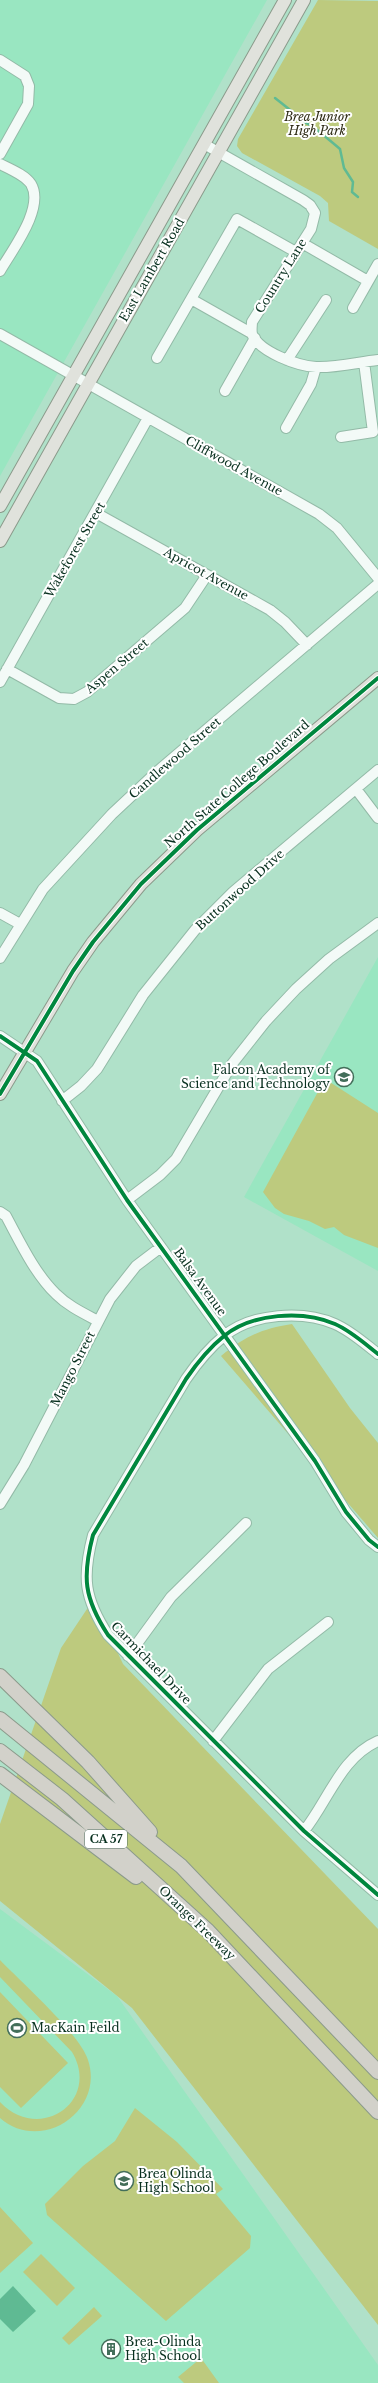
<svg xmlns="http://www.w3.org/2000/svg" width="378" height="2383" font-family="'Libre Baskerville',serif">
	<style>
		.built { fill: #99e6c1 }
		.green { fill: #bdca7e }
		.water { fill: #5fba93 }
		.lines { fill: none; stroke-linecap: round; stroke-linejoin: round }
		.stream { stroke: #5fba93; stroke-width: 2.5 }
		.minor-casing { stroke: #93baa7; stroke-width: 12 }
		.major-casing { stroke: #8b9a8b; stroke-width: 14 }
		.highway-casing { stroke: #8b9a8b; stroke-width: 16 }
		.minor { stroke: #f3faf7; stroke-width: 10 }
		.major { stroke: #e0e2dc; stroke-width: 12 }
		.highway { stroke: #d2d1ca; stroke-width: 14 }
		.cycleway-casing { stroke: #fff; stroke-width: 6 }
		.cycleway { stroke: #00873e; stroke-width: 4 }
		.labels { text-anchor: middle; stroke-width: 4; stroke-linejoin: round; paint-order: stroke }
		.shield { fill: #fff; stroke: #526e62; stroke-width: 1 }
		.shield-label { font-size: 11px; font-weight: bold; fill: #08301f }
		.park-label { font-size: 12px; font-style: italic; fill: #2f2c16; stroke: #fff }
		.street-label { font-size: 12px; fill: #08301f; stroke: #fff }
		.poi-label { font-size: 12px; fill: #08301f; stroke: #fff; text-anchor: start }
	</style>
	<rect width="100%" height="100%" fill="#b0e1c9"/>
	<path class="built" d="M0,0H267L0,476Z
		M378,957V1271L244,1197Z
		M0,1909L117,1996L378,2365V2383H0Z"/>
	<path class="green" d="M318,0L378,1V249L329,221L328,203L320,196L242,153L237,146L238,139Z
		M325,1079L378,1113V1248L344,1235L334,1227L325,1229L309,1221L284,1214L275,1208L263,1192Z
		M292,1324L350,1408L378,1443V1538L221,1356C246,1336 261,1329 292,1324Z
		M93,1600L123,1664L378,1929V2325L132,2008L0,1901V1824L61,1648Z
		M0,1960C21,1982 80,2034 88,2060C105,2111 41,2154 0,2118V2102C40,2144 101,2101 72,2052L0,1977Z
		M0,1992L68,2063L21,2108L0,2087Z
		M135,2108L177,2142L223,2189L216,2194L251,2236L250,2248L166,2321L47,2215L45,2204L83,2166L115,2141Z
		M0,2207L33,2243L0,2273Z
		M41,2254L75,2288L57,2306L23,2272Z
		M94,2307L102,2316L69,2345L62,2338Z
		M201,2358L219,2383H184L178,2377Z"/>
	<path class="water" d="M13,2286L36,2311L13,2332L0,2319V2299Z"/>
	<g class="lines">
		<path class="stream" d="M275,98L294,113L293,115C300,121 308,123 315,128C323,135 332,142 340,149L344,168L353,182L352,192L358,197"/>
		<g class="minor-casing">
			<path id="minor" d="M0,60L25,76L29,86L28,104L0,154
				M204,144L303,200L310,205L315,213L311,229L252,322C252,325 251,330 252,334C259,352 298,366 316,367C336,368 359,362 378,360
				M0,164C10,169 25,175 31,184C45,208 12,250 0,271
				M302,243L368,281
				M191,299L251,333
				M353,308L378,264
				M0,334L319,514L337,528L378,578
				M157,358L237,219L296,252
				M287,360L326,300
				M225,391L255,338
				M286,428L311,384L316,367
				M341,437L373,432L364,362
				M96,513L270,610L285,622L307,645
				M7,669L59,698L74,699L87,692L185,608L207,575
				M0,682L148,418
				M356,789L378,818
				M0,913L20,924
				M0,958L43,889L112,814L159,770L378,584
				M0,1036L37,1061L127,1200L315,1461L346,1512L369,1540L378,1547
				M62,1101L81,1086L97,1069L143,995L195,930L233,892L378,770
				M127,1200L160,1175L176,1159L232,1064L266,1021L296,989L329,959L378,923
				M0,1212L6,1216C20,1242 35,1274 56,1294C68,1306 83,1313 98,1321
				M378,1354C364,1343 351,1331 335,1324C303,1310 252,1313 224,1336C209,1348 197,1363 186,1379L93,1535C82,1577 84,1598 108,1635L304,1831L378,1895
				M0,1504L24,1465L110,1299L136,1266L161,1247
				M128,1656L171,1597L246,1523
				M213,1741L268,1669L328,1622
				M304,1831C328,1801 341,1757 378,1741"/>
		</g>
		<g class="major-casing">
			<path id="major" d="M0,506L285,0
				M0,541L304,0
				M0,1094L73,971L93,942L141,884L197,830L378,678"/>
		</g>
		<g class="highway-casing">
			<path id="highway" d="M0,1676L88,1762L150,1832
				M0,1719L181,1866L378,2072
				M0,1751L62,1799L208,1931L378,2112
				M0,1774L136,1877"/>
		</g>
		<use href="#minor" class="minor"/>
		<use href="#major" class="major"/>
		<use href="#highway" class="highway"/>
		<g class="cycleway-casing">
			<path id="cycleway" d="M0,1036L37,1061L127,1200L315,1461L346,1512L369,1540L378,1547
				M0,1094L73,971L93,942L141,884L197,830L378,678
				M378,1354C364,1343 351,1331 335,1324C303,1310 252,1313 224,1336C209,1348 197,1363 186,1379L93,1535C82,1577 84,1598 108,1635L304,1831L378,1895"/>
		</g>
		<use href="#cycleway" class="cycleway"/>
	</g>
	<defs>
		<g id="school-ring" transform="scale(1)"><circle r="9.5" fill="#fff" stroke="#436e5a" stroke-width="1.5"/><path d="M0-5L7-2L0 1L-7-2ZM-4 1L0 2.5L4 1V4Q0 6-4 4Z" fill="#436e5a"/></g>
		<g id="stadium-ring" transform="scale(1)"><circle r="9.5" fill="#fff" stroke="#436e5a" stroke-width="1.5"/><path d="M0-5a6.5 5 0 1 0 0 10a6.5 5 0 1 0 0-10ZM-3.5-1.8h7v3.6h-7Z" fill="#436e5a"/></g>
		<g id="building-ring" transform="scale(1)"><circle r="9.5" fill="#fff" stroke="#436e5a" stroke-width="1.5"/><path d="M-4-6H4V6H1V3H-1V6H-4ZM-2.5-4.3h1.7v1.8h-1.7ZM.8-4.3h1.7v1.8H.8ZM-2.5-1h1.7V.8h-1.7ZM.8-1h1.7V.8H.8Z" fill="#436e5a"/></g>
	</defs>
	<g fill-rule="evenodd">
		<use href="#school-ring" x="344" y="1077"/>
		<use href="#stadium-ring" x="17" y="2028"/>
		<use href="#school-ring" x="124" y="2181"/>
		<use href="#building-ring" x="111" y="2349"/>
	</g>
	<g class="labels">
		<rect class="shield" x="85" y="1830" width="42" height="18" rx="3"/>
		<g class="shield-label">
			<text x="106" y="1843">CA 57</text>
		</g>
		<g class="park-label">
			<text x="317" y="121">Brea Junior<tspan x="317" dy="14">High Park</tspan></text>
		</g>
		<g class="street-label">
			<text transform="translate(152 270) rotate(-60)" y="4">East Lambert Road</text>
			<text transform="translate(281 276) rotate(-58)" y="4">Country Lane</text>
			<text transform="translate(234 466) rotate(29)" y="4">Cliffwood Avenue</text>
			<text transform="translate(75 550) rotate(-60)" y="4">Wakeforest Street</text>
			<text transform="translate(206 574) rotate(29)" y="4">Apricot Avenue</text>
			<text transform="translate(117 666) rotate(-40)" y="4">Aspen Street</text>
			<text transform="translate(175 758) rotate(-41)" y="4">Candlewood Street</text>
			<text transform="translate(237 784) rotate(-41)" y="4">North State College Boulevard</text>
			<text transform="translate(240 890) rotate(-42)" y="4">Buttonwood Drive</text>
			<text transform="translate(200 1282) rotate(54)" y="4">Balsa Avenue</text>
			<text transform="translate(73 1369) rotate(-63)" y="4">Mango Street</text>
			<text transform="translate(151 1663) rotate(46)" y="4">Carmichael Drive</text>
			<text transform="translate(197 1923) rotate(44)" y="4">Orange Freeway</text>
		</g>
		<g class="poi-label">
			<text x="330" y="1074" text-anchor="end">Falcon Academy of<tspan x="330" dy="14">Science and Technology</tspan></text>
			<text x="31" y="2032">MacKain Feild</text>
			<text x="138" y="2178">Brea Olinda<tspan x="138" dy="14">High School</tspan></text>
			<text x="125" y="2346">Brea-Olinda<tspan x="125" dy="14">High School</tspan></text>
		</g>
	</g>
</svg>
